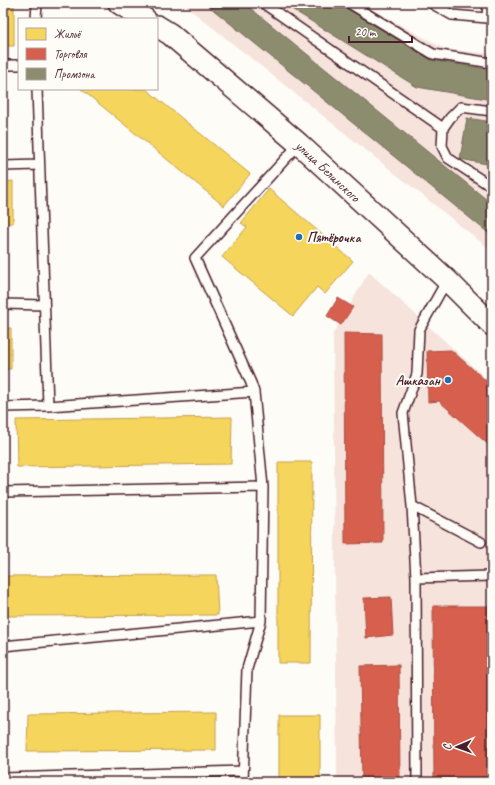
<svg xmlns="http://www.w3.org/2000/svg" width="495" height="785" font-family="Caveat,sans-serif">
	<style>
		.built { fill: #f5e3dc }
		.homes { fill: #f6d55c; stroke: #c29e4d }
		.shops { fill: #d6604d; stroke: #ac4c43 }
		.industry { fill: #8c8c6e; stroke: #786b5a }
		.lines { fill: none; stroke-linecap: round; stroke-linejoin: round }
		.service-casing { stroke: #4a1f2b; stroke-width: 12 }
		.tertiary-casing { stroke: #4a1f2b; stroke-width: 24 }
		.service { stroke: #fdfcf7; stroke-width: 9 }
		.tertiary { stroke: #fdfcf7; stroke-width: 21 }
		.poi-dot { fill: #1f6fb2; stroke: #fdfcf7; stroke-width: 1.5 }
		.labels { text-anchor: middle; stroke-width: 4; stroke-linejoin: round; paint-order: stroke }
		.street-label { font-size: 14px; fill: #4a1f2b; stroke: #fdfcf7 }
		.poi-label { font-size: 14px; font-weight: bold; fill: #4a1f2b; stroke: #fdfcf7; text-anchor: start }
	</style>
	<rect width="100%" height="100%" fill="#fdfcf7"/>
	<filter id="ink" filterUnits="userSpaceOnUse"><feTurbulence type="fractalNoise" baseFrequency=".025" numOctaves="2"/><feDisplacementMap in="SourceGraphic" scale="8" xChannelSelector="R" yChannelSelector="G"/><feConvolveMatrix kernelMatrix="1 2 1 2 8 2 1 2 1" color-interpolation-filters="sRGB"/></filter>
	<g filter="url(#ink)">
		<path class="built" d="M182,3H360L445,49L492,54V251Z
			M369,272L492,384V782H337L333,334Z"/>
		<path class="homes" d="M3,5H14V46H3Z
			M81,89H146L250,174L224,206Z
			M13,181V223H3V182Z
			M269,189L353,261L325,294L317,287L293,316L222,257L247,227L241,223Z
			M3,328H11V369H3Z
			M232,417L231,464L17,467L16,420Z
			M278,462H312L311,663H278Z
			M216,575L218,615L3,616V576Z
			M216,712V750L27,751L28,714Z
			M279,715H320V782H279Z"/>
		<path class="shops" d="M338,298L353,307L341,325L327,316Z
			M344,333L382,334L383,543L345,544Z
			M451,350L492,386V448L439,401L428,402L427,351Z
			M391,597L393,635L366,638L364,598Z
			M433,606H491L492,782H434Z
			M399,665L400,782H362L360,666Z"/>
		<path class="industry" d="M205,3H244L492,204V236Z
			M282,3H339L431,60L492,70V100L417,87Z
			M467,118L492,122V165L460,159Z"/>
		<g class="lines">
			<g class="service-casing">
				<path id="service" d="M263,3L443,128
					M349,3L433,54L492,63
					M431,3L452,15L487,18L488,3
					M36,19L37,3
					M3,65H19
					M37,89L48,406
					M492,111L461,107L450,118L443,128L442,146L448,158L492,187
					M3,166L39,165
					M3,304L44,305
					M3,407L48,406L254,392
					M3,492L263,487
					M412,506L403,413L417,374L419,330L447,280
					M416,578L492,576
					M3,646L261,621
					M3,778L243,771
					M243,782L247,669L261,621L263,487L254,392L251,383L195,258L299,144
					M417,782L416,578L412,506L481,542"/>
			</g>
			<g class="tertiary-casing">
				<path id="tertiary" d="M119,3L145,19
					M157,26L170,34L299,144L447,280L492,325"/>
			</g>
			<use href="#service" class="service"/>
			<use href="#tertiary" class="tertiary"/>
		</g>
	</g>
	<g class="poi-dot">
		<circle cx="299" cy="237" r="4"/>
		<circle cx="448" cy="380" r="4"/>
	</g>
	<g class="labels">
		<g class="street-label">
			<text transform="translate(328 171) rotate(43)" y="5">улица Белинского</text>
		</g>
		<g class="poi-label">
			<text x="307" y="242">Пятёрочка</text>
			<text x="440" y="385" text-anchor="end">Ашказан</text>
		</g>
	</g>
	<rect width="495" height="785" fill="none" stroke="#fdfcf7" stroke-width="16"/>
	<rect x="8" y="8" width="479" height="769" fill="none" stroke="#4a1f2b" stroke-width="1.5" filter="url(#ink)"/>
	<rect x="18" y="18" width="140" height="72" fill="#fdfcf7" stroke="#b5a4a5"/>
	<rect x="26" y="28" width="20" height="12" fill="#f6d55c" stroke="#b5a4a5"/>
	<text x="54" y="38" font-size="12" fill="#4a1f2b">Жильё</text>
	<rect x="26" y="48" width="20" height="12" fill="#d6604d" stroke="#b5a4a5"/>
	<text x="54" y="58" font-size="12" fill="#4a1f2b">Торговля</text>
	<rect x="26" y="68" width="20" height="12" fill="#8c8c6e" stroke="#b5a4a5"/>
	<text x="54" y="78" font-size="12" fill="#4a1f2b">Промзона</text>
	<g transform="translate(457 747) rotate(268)" stroke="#fdfcf7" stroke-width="3" paint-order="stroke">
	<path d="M0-3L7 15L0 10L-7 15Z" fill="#4a1f2b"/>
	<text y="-6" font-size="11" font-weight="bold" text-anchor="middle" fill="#4a1f2b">С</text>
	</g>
	<path d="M349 36v6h63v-6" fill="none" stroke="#4a1f2b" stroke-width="2"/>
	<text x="355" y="36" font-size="12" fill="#4a1f2b" stroke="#fdfcf7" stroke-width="3" paint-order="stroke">20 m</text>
</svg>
